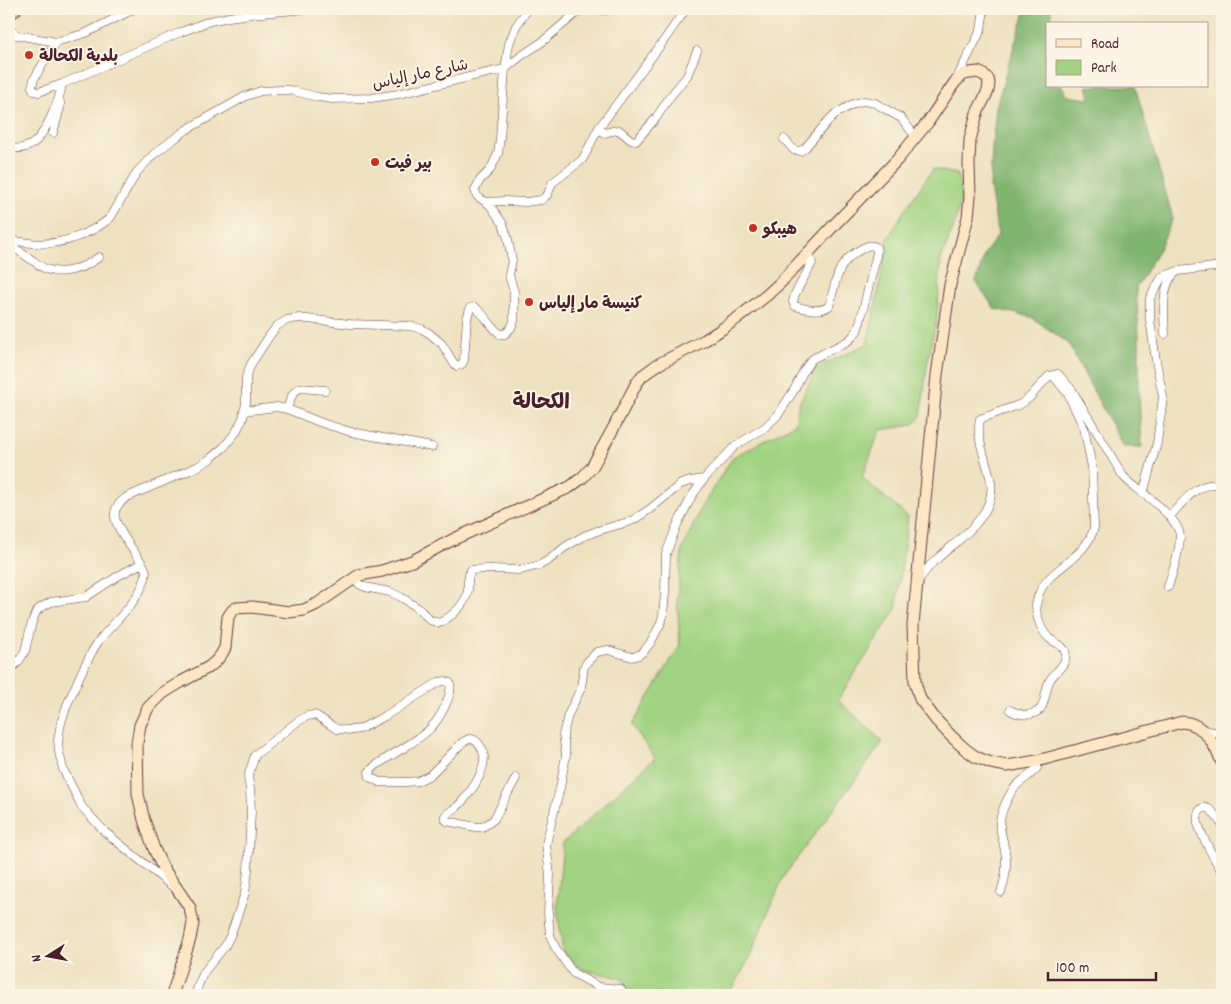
<svg xmlns="http://www.w3.org/2000/svg" width="1231" height="1004" font-family="Dekko,'Playpen Sans Arabic',sans-serif">
	<style>
		.green { fill: #a1d382; stroke: #767956 }
		.forest { fill: #80b570; stroke: #656a4e }
		.lines { fill: none; stroke-linecap: round; stroke-linejoin: round }
		.minor-casing { stroke: #633c41; stroke-width: 9 }
		.secondary-casing { stroke: #633c41; stroke-width: 13 }
		.motorway-casing { stroke: #633c41; stroke-width: 16 }
		.minor { stroke: #fff; stroke-width: 8 }
		.secondary { stroke: #fce6c4; stroke-width: 11 }
		.motorway { stroke: #f7c06c; stroke-width: 14 }
		.poi-dot { fill: #c8321e; stroke: #fcf5e5; stroke-width: 2 }
		.labels { text-anchor: middle; stroke-width: 4; stroke-linejoin: round; paint-order: stroke }
		.poi-label { font-size: 16px; font-weight: bold; fill: #4a1f2b; stroke: #fcf5e5; text-anchor: start }
		.street-label { font-size: 16px; fill: #4a1f2b; stroke: #fcf5e5 }
		.district-label { font-size: 21px; font-weight: bold; fill: #4a1f2b; stroke: #fcf5e5 }
	</style>
	<rect width="100%" height="100%" fill="#fcf5e5"/>
	<filter id="ink" filterUnits="userSpaceOnUse"><feTurbulence type="fractalNoise" baseFrequency=".02" numOctaves="2"/><feDisplacementMap in="SourceGraphic" scale="10" xChannelSelector="R" yChannelSelector="G"/><feConvolveMatrix kernelMatrix="1 2 1 2 8 2 1 2 1" color-interpolation-filters="sRGB"/></filter>
	<filter id="wash" filterUnits="userSpaceOnUse"><feTurbulence type="fractalNoise" baseFrequency=".0096" numOctaves="4" result="noise"/><feDisplacementMap in="SourceGraphic" scale="20" xChannelSelector="R" yChannelSelector="G"/><feGaussianBlur stdDeviation="1.12" result="paint"/><feColorMatrix in="noise" values="0 0 0 0 0 0 0 0 0 0 0 0 0 0 0 0 0 1.4 0 .05"/><feComposite in="paint" operator="in"/></filter>
	<g filter="url(#wash)">
		<rect width="100%" height="100%" fill="#eee1c0"/>
		<path class="green" d="M933,169L957,174L962,194L955,224L941,259L937,317L927,366L921,416L913,425L880,430L862,478L908,517L896,609L838,700L883,742L783,877L750,957L729,995H633L621,978L583,970L563,953L557,907L563,843L655,758L632,725L680,645L677,599L682,550L703,504L733,457L795,424L799,404L816,368L867,344L876,303L888,238L904,211Z"/>
		<path class="forest" d="M1026,9H1051L1052,15L1050,24H1047V42L1045,57L1047,61V86H1062L1068,96L1090,99L1087,86H1135L1173,218L1159,249L1136,288L1139,335V394L1142,447H1123L1068,343L1031,317L995,309L976,282L985,253L998,235L990,187L992,147L996,107L1013,49Z"/>
	</g>
	<g filter="url(#ink)">
		<g class="lines">
			<g class="minor-casing">
				<path id="minor" d="M590,9L606,10L614,9
					M9,29L17,35L56,42L86,33L134,9
					M56,42L34,79L32,87L34,91L39,92L62,84L181,32L210,21L229,17L250,14L307,9
					M957,78L981,30L984,9
					M598,129L605,133L612,131L619,130L631,140L636,141L656,118L669,98L687,76L697,51
					M53,133L60,108V102
					M784,139L794,150L801,151L805,148L828,121L835,114L853,104L864,101L875,103L901,118L916,137
					M9,148C17,149 25,149 32,144C45,136 60,99 62,84
					M486,202L505,201L526,202L541,200L545,197L548,194L552,183L582,160L586,153L598,129L662,43L686,9
					M9,239C37,247 65,245 92,230C99,226 105,223 111,217L137,172L154,154L186,130L246,96L261,91L280,90H289L318,97L332,99L372,98L398,94L469,77L505,69L521,56L542,42L574,15L582,10L589,9
					M9,245C15,248 21,252 26,256C33,260 39,266 46,269C64,276 84,268 99,257
					M1165,334C1164,316 1160,281 1178,271L1222,266
					M287,409C290,401 292,391 300,388L325,390
					M244,411L277,407L287,409L322,423L351,432L432,447
					M1143,494L1157,443L1163,397L1156,361L1150,320V298L1162,277L1175,272
					M1170,516C1184,501 1198,480 1222,485
					M354,577L359,584L365,587L390,592L401,597L418,608L430,620L439,623C451,617 466,605 468,590C468,583 467,577 471,570L486,569L521,570L540,565L549,560L565,547L584,536L597,531L628,522L635,519L650,509L681,484L690,481L704,479
					M918,581C924,573 930,564 938,558C959,539 996,515 991,483C988,462 975,440 980,419L1021,404L1030,397L1049,376L1058,374L1072,390L1123,476L1128,481C1142,493 1180,518 1180,537C1180,551 1172,574 1168,587
					M9,671L19,661L25,651L32,622L36,612L40,608L51,602L86,597L118,576L142,563
					M1010,710C1017,714 1023,716 1031,714C1048,711 1043,692 1050,680C1055,671 1069,664 1065,651C1063,645 1055,643 1050,639C1041,632 1036,616 1036,605C1037,602 1038,597 1039,594C1048,568 1085,560 1094,528L1092,467L1084,428L1068,394L1055,378
					M1203,730L1218,733L1222,736
					M1222,824C1218,820 1214,812 1209,809C1200,804 1196,815 1198,823C1202,839 1214,857 1222,872
					M173,887L105,832L82,807L63,769L59,752L58,740L61,723L67,705L83,669L93,650L98,642C113,622 143,599 146,573C146,568 142,563 139,559C133,549 112,524 115,512C116,505 122,501 127,497L197,467L210,459L224,447L236,432L243,418L246,403V377L251,364L270,335L277,326L287,320L299,318L350,324L410,326L422,329L429,333L442,344L453,362L457,366L462,364L464,360L467,319L470,308C474,307 474,306 477,309C485,315 491,327 500,334H505L511,328L514,321V292L509,275L512,260L511,255L508,239L503,224L490,205L477,196L475,190L480,180L490,170L498,154L500,138L505,69L509,44L516,26L528,9
					M1001,892C1006,877 1008,861 1004,846C1003,840 1001,834 1000,827C999,816 1006,801 1012,791C1018,781 1030,777 1037,768V761
					M195,995L200,981L204,972L225,946L231,934L245,893L248,870L251,812L250,789L248,777L255,755L297,722L307,716L314,715L317,716L332,726L337,729L352,730L360,729L385,716L439,682L445,681L450,683C452,691 448,699 445,706C435,729 422,736 402,749C393,754 384,760 375,766L369,772L370,777L379,782H406L418,781L430,775L463,742C468,739 472,737 477,742C496,760 471,793 457,807C453,810 448,812 445,816V819L447,821L476,827H482L489,823L494,819L516,778
					M624,995L621,989L599,987L573,973L555,947L550,935L548,913L550,875L546,844L560,788L566,755L563,735L568,715L581,688L584,667L587,662L597,652L608,650L632,657L639,655L644,651L651,642L660,625L663,616L665,593L666,554L677,525L692,496L704,479L735,446L764,428L778,415L794,390L804,370L812,359L848,341L853,336L857,331L860,322L875,261L877,251L876,247C870,244 867,246 861,249C835,264 837,280 829,306C821,313 805,309 795,306L793,302L795,294L812,263L811,260L809,258L802,262"/>
			</g>
			<g class="secondary-casing">
				<path id="secondary" d="M172,995L190,939L193,923L190,908L163,868L154,849L144,820L138,794L137,743L140,725L148,708L163,693L181,682L209,667L215,662L221,655L225,648L228,617L232,611L236,608L252,607L289,612L304,610L317,604L359,575L382,571L412,561L454,539L570,487L583,477L592,467L614,427L636,384L642,376L657,365L705,340L722,329L739,317L767,295L780,283L835,224L897,160L928,122L955,82L964,74L970,73L978,72L984,75L988,79L989,83L988,91L977,113L970,140L969,163L970,197L968,217L950,285L937,375L913,625L915,682L920,699L936,720L951,736L965,749L976,757L991,763L1007,766L1037,761L1182,722C1204,723 1214,744 1222,762"/>
			</g>
			<g class="motorway-casing">
				<path id="motorway" d="M9,13L14,9"/>
			</g>
			<use href="#minor" class="minor"/>
			<use href="#secondary" class="secondary"/>
			<use href="#motorway" class="motorway"/>
		</g>
	</g>
	<g class="poi-dot">
		<circle cx="29" cy="55" r="5"/>
		<circle cx="375" cy="162" r="5"/>
		<circle cx="753" cy="228" r="5"/>
		<circle cx="529" cy="302" r="5"/>
	</g>
	<g class="labels">
		<g class="poi-label">
			<text x="39" y="61">بلدية الكحالة</text>
			<text x="385" y="168">بير فيت</text>
			<text x="763" y="234">هيبكو</text>
			<text x="539" y="308">كنيسة مار إلياس</text>
		</g>
		<g class="street-label">
			<text transform="translate(420 73) rotate(-12)" y="6">شارع مار إلياس</text>
		</g>
		<g class="district-label">
			<text x="541" y="408">الكحالة</text>
		</g>
	</g>
	<rect width="1231" height="1004" fill="none" stroke="#fcf5e5" stroke-width="30"/>
	<rect x="1046" y="22" width="162" height="65" fill="#fcf5e5" stroke="#b59f9b"/>
	<rect x="1056" y="39" width="25" height="8" fill="#fce6c4" stroke="#b59f9b"/>
	<text x="1091" y="48" font-size="15" fill="#4a1f2b">Road</text>
	<rect x="1056" y="60" width="25" height="15" fill="#a1d382" stroke="#b59f9b"/>
	<text x="1091" y="72" font-size="15" fill="#4a1f2b">Park</text>
	<g transform="translate(48 956) rotate(259)" stroke="#fcf5e5" stroke-width="4" paint-order="stroke">
	<path d="M0-4L9 19L0 12L-9 19Z" fill="#4a1f2b"/>
	<text y="-8" font-size="14" font-weight="bold" text-anchor="middle" fill="#4a1f2b">N</text>
	</g>
	<path d="M1048 972v8h108v-8" fill="none" stroke="#4a1f2b" stroke-width="2.5"/>
	<text x="1056" y="972" font-size="15" fill="#4a1f2b" stroke="#fcf5e5" stroke-width="4" paint-order="stroke">100 m</text>
</svg>
